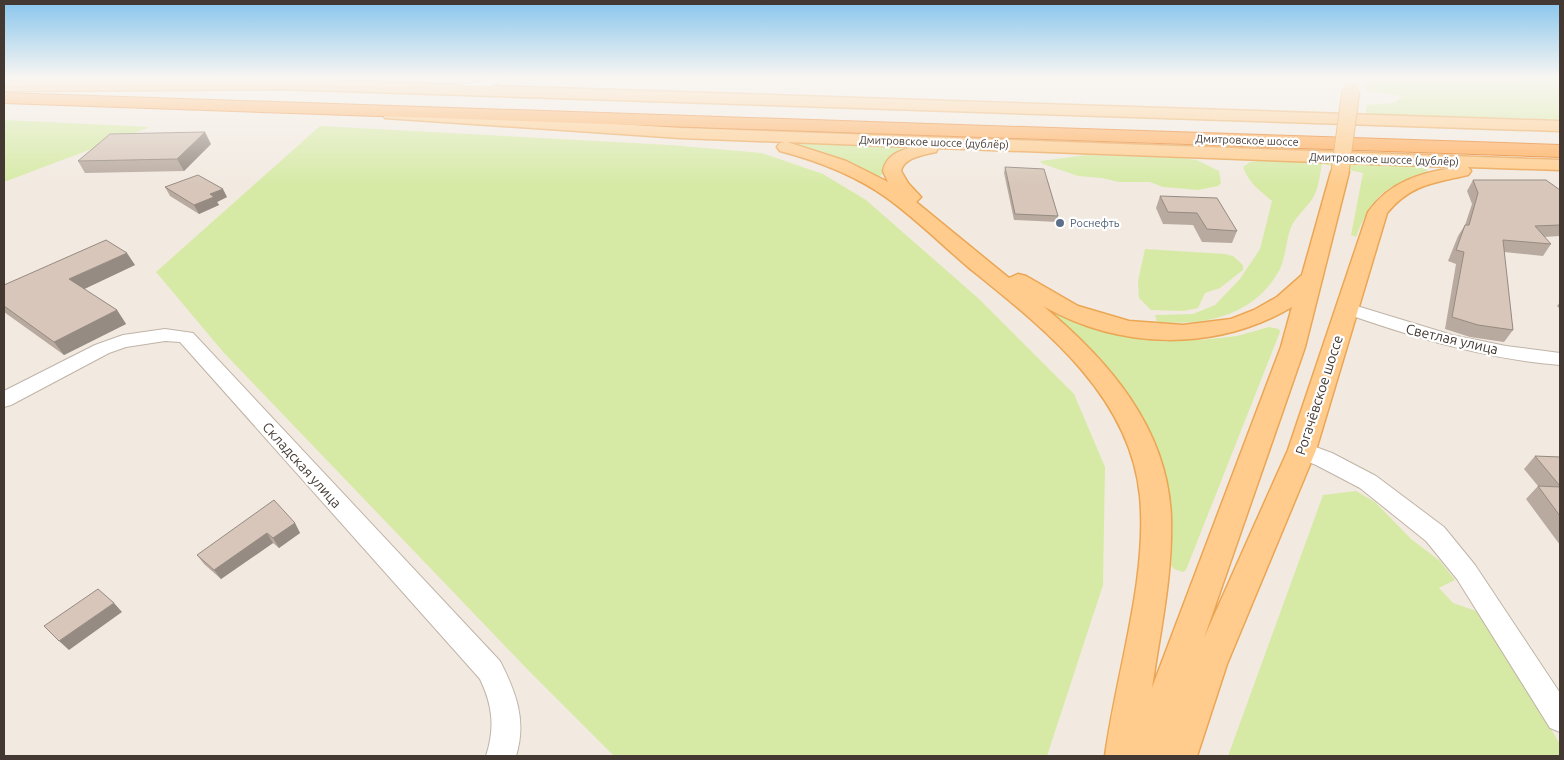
<svg xmlns="http://www.w3.org/2000/svg" width="1564" height="760" font-family="Ubuntu,sans-serif">
	<style>
		.green { fill: #d6eaa6 }
		.lines { fill: none; stroke-linecap: round; stroke-linejoin: round }
		.minor-casing { stroke: #c0b3a6; stroke-width: 2 }
		.major-casing { stroke: #eba655; stroke-width: 3 }
		.highway-casing { stroke: #e88025; stroke-width: 2 }
		.minor { fill: #fff; fill-rule: evenodd }
		.major { fill: #ffcc8d; fill-rule: evenodd }
		.highway { fill: #ffaf5f; fill-rule: evenodd }
		.major-bridge-casing { stroke: #eba655; stroke-width: 19; stroke-linecap: butt }
		.major-bridge { stroke: #ffcc8d; stroke-width: 17 }
		.wall { fill: #b9aa9f }
		.shaded-wall { fill: #968b82 }
		.building { fill: #d7c6b9; stroke: #968b82 }
		.service-dot { fill: #5c6f8a; stroke: #fff; stroke-width: 2 }
		.labels { text-anchor: middle; stroke-width: 4.5; stroke-linejoin: round; paint-order: stroke }
		.far-street-label { font-size: 11px; fill: #433932; stroke: #fff }
		.far-service-label { font-size: 11px; fill: #4e5e75; stroke: #fff; text-anchor: start }
		.street-label { font-size: 14px; fill: #433932; stroke: #fff }
	</style>
	<rect width="100%" height="100%" fill="#f2eae1"/>
	<path class="green" d="M1367,78H1560V119L1366,116V105L1395,103L1402,96L1366,90Z
		M4,120L150,127L4,182Z
		M320,126L670,145L762,153L823,174L866,200L978,298L1074,394L1105,467L1103,585L1047,756H614L529,671L224,353L156,272Z
		M797,142L902,146L903,148C895,157 884,158 885,173L878,177L794,145Z
		M1086,155L1178,158L1197,160L1219,171L1221,183L1218,186L1198,190L1163,187L1150,182H1119L1102,178L1078,176L1043,164L1040,161Z
		M1265,160L1415,165L1424,168L1428,171C1422,174 1416,176 1410,178C1377,191 1368,206 1356,237L1351,235L1363,173L1322,164C1320,174 1319,185 1315,194C1310,205 1298,214 1292,225C1286,239 1286,256 1280,269C1255,316 1205,326 1157,322L1155,315L1193,314L1215,305L1240,279L1260,249L1272,201C1260,191 1248,182 1243,167L1250,162Z
		M1145,249L1225,254L1233,256L1243,265V270L1220,288L1205,293L1198,308L1183,311L1151,310L1139,298L1138,281Z
		M1056,313L1121,334L1164,340H1201L1237,336L1269,327L1279,329L1280,332L1186,570L1183,572L1174,569L1171,565C1175,495 1161,434 1115,379C1097,357 1074,337 1054,316L1053,314Z
		M1356,491L1375,502L1411,539L1440,561L1455,580L1439,588L1453,603L1479,612L1560,744V756H1228L1323,495Z"/>
	<g class="lines">
		<g class="minor-casing">
			<path id="minor" d="M488,78H505C496,87 455,98 447,89L449,86L479,82Z
				M1347,303L1452,335L1506,346L1560,353V365C1485,359 1412,337 1341,312L1338,308L1341,304Z
				M165,329L193,333L500,661C516,692 527,721 516,756H486C495,728 493,706 480,679L180,342L165,341L126,347L109,353L11,405L4,407V391L95,345L123,335Z
				M1302,442L1332,453L1376,476L1444,527L1475,565L1560,693V732L1550,728L1457,579L1426,541L1360,488L1316,465L1294,456L1291,450L1294,444Z"/>
		</g>
		<g class="major-casing">
			<path id="major" d="M281,79L1560,121V131L281,89L4,91V81Z
				M391,110L680,128L1560,160V170L1468,167L1471,171L1468,175C1434,183 1411,184 1387,213L1316,450L1227,664L1197,756H1105C1116,674 1148,578 1140,496C1130,394 1042,327 968,267C941,244 916,219 887,198C855,175 818,161 780,151L777,147L780,143L785,142L680,138L385,118L383,115L385,112ZM787,142L914,147C900,150 886,155 883,171L888,182L846,161ZM938,148L1456,167C1421,173 1390,181 1368,212L1288,450L1204,638L1305,347L1349,172L1346,168L1340,167L1334,168L1331,172L1302,275L1277,297L1254,310L1231,319L1183,325L1129,321L1078,306L1026,276L1018,274L1009,278L916,202L921,197L908,183L901,171C904,157 924,155 936,152ZM1043,306C1120,350 1216,352 1292,307L1281,347L1152,688C1160,632 1173,575 1171,517C1168,428 1108,360 1043,306Z"/>
		</g>
		<g class="highway-casing">
			<path id="highway" d="M4,93L1560,145V157L4,103Z"/>
		</g>
		<use href="#minor" class="minor"/>
		<use href="#major" class="major"/>
		<use href="#highway" class="highway"/>
		<g class="major-bridge-casing">
			<path id="major-bridge" d="M1340,172L1351,91"/>
		</g>
		<use href="#major-bridge" class="major-bridge"/>
	</g>
	<path class="wall" d="M211,144L184,171L85,173L78,161Z
		M1005,167L1058,216L1057,222L1014,220L1004,173Z
		M1473,180L1560,190V236L1544,237L1551,244L1543,256L1504,252L1513,330L1504,342L1470,337L1445,329L1456,264L1448,261L1458,236L1465,225L1472,204L1467,191Z
		M165,187L227,197L217,202L219,205L199,214L170,196Z
		M1160,196L1237,231L1232,243L1202,242L1193,225L1163,224L1156,208Z
		M135,265L84,289L117,310L126,324L64,355L4,312V285Z
		M1560,302V309L1557,306Z
		M1535,456L1560,457V545L1526,499L1538,486L1524,469Z
		M295,523L300,533L279,548L273,543L221,579L204,564L197,555Z"/>
	<path class="shaded-wall" d="M205,132L211,144L184,171L177,159Z
		M223,189L227,197L217,202L219,205L199,214L194,205L210,194Z
		M127,253L135,265L78,292L69,279Z
		M117,310L126,324L64,355L54,342Z
		M295,523L300,533L279,548L273,538Z
		M267,533L273,543L221,579L214,570Z
		M114,603L122,612L69,650L59,641Z"/>
	<path class="building" d="M205,132L177,159L78,161L110,134Z
		M1005,167L1044,169L1058,216L1015,214Z
		M198,175L223,189L210,194L214,197L194,205L165,187Z
		M1473,180H1546L1560,190V225L1535,226L1551,244L1503,240L1513,330L1478,325L1452,317L1464,252L1456,250L1465,225H1469L1478,193Z
		M1160,196L1217,198L1237,231L1207,229L1197,213L1168,212Z
		M106,240L127,253L69,279L117,310L54,342L4,306V285Z
		M1535,456L1560,457V486Z
		M1538,486L1560,487V516Z
		M274,500L295,523L273,538L267,533L214,570L197,555Z
		M98,589L114,603L59,641L44,626Z"/>
	<linearGradient id="sky" x2="0" y2="1"><stop stop-color="#87c5ed"/><stop offset="0.42" stop-color="#f9f6f2"/><stop offset="1" stop-color="#f9f6f2" stop-opacity="0"/></linearGradient>
	<rect width="1564" height="185" fill="url(#sky)"/>
	<circle class="service-dot" cx="1060" cy="223" r="5"/>
	<g class="labels">
		<g class="far-street-label">
			<text transform="translate(1247 140) rotate(2)" y="4">Дмитровское шоссе</text>
			<text transform="translate(934 142) rotate(2)" y="4">Дмитровское шоссе (дублёр)</text>
			<text transform="translate(1384 159) rotate(2)" y="4">Дмитровское шоссе (дублёр)</text>
		</g>
		<g class="far-service-label">
			<text x="1070" y="227">Роснефть</text>
		</g>
		<g class="street-label">
			<text transform="translate(1452 339) rotate(13)" y="5">Светлая улица</text>
			<text transform="translate(1319 395) rotate(-72)" y="5">Рогачёвское шоссе</text>
			<text transform="translate(302 465) rotate(48)" y="5">Складская улица</text>
		</g>
	</g>
	<rect width="1564" height="760" fill="none" stroke="#433932" stroke-width="10"/>
</svg>
